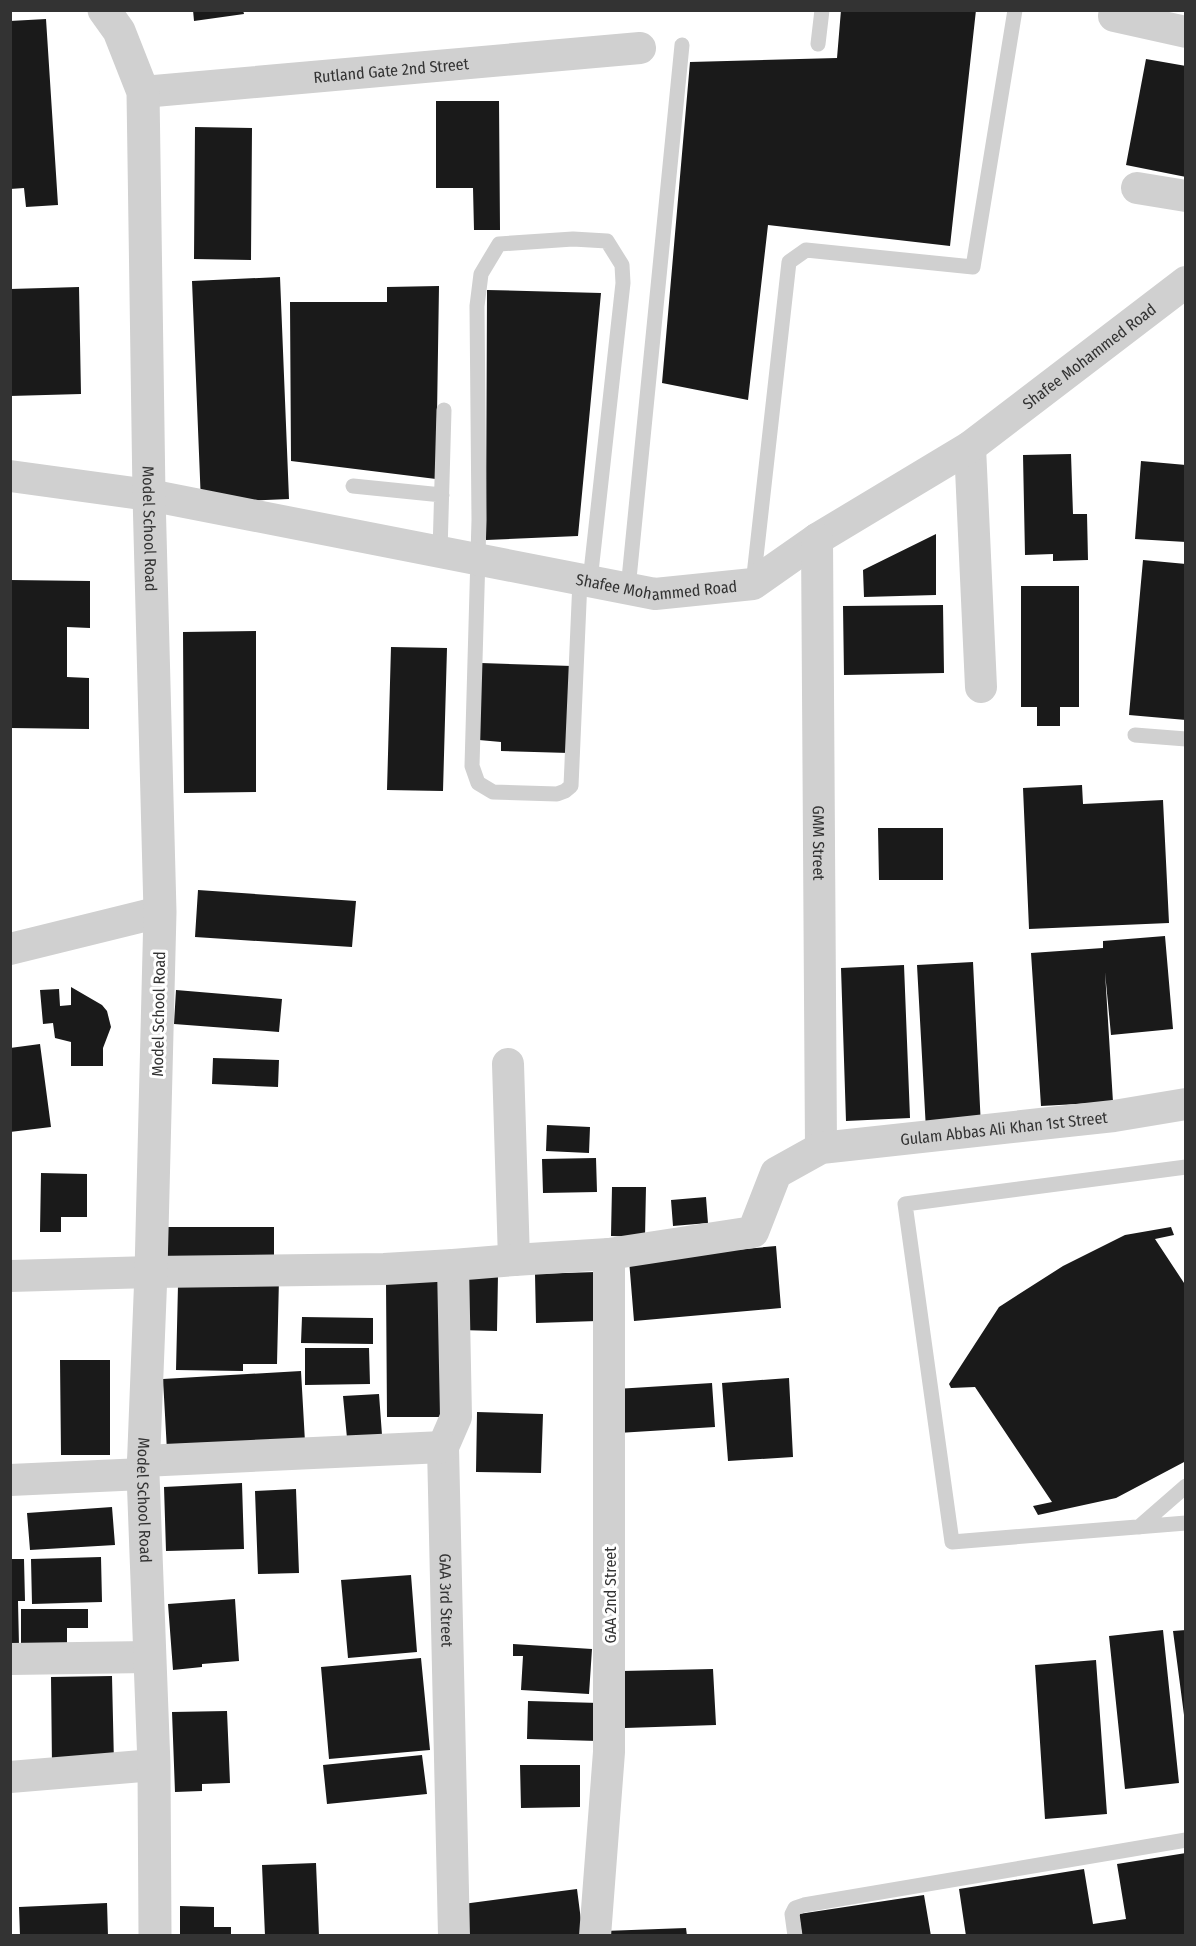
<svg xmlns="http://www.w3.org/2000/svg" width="1196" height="1946" font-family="'Fira Sans Condensed',sans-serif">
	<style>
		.building { fill: #1a1a1a }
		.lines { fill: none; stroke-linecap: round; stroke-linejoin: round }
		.service { stroke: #d0d0d0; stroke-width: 15 }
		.minor { stroke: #d0d0d0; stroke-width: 32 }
		.tertiary { stroke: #d0d0d0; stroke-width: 33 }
		.labels { text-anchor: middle; stroke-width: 6; stroke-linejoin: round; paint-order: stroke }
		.street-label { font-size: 16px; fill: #333; stroke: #fff }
	</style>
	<rect width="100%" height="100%" fill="#fff"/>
	<path class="building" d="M193,10H243L244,14L194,21Z
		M841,10H976L950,246L768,225L748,400L662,383L690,62L837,58Z
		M46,19L58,205L26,207L24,188L10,189V21Z
		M1146,59L1186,66V177L1126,165Z
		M436,101H499L500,230H474L473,188H436Z
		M195,127L252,128L251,260L194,259Z
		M280,277L289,499L201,503L192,281Z
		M439,286L436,479L291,461L290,302H387V287Z
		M79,287L81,394L10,396V289Z
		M487,290L601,293L578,536L486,540Z
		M1071,454L1073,514H1087L1088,560L1053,561V554L1025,555L1023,455Z
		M1141,461L1186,465V542L1135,539Z
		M936,534V595L864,597L863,570Z
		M1143,560L1186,564V720L1129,715Z
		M10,580L90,581V628L67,627V677L89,678V729L10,728Z
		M1021,586H1079V707H1060V726H1037V707H1021Z
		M943,605L944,673L844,675L843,606Z
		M256,631V792L184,793L183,632Z
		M391,647L447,648L443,791L387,790Z
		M481,663L572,666L569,753L501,751V742L479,740Z
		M1082,785L1083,804L1163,800L1169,923L1029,929L1023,788Z
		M878,828H943V880H879Z
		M198,890L356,901L352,947L195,937Z
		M1165,936L1173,1029L1111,1035L1105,972L1113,1102L1041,1106L1031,953L1103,948V941Z
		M973,962L981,1127L926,1130L917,965Z
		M904,965L910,1118L846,1121L841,968Z
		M71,987L102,1005L107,1011L111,1027L103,1048V1066H71V1042L55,1038L53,1023L43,1024L40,990L59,989L60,1006L71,1005Z
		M176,990L282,999L279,1032L174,1024Z
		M40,1044L51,1127L10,1132V1048Z
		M213,1058L279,1060L278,1087L212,1084Z
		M547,1125L590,1127L589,1153L546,1151Z
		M596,1158L597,1192L543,1193L542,1159Z
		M41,1173L87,1174V1217H61V1232H40Z
		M612,1187H646L645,1237L611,1236Z
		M706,1197L708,1223L673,1226L671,1200Z
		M167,1227H274V1260H167Z
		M1171,1227L1174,1235L1155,1239L1186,1286V1461L1116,1498L1038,1515L1033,1506L1052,1502L975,1387L951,1388L949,1384L999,1307L1063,1266L1125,1235Z
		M776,1246L781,1308L634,1321L629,1260Z
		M596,1272L597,1321L536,1323L535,1274Z
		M461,1274H498L497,1331L460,1330Z
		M279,1278L277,1364H243V1371L176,1370L178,1285Z
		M441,1281L443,1417H387L386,1282Z
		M302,1317L373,1318V1344L301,1343Z
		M305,1348H369L370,1384L305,1385Z
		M60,1360H110V1455H61Z
		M301,1371L305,1442L167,1451L163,1379Z
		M789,1378L793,1457L728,1461L722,1383Z
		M712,1383L715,1427L618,1433L616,1389Z
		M379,1394L382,1435L347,1438L343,1396Z
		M477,1412L543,1414L541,1473L476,1472Z
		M242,1483L244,1549L166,1551L164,1487Z
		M296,1489L299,1573L258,1574L255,1491Z
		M112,1507L115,1545L30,1550L27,1513Z
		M101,1557L102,1602L32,1604L31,1559Z
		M10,1559H24L25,1601H18L19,1646L10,1647Z
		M411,1575L417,1652L348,1658L341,1580Z
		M235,1599L239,1661L202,1664V1667L173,1670L168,1604Z
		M21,1609H88V1628H67V1651H21Z
		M1163,1630L1179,1783L1125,1789L1109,1636Z
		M1186,1630V1715H1184L1173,1631Z
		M513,1644L592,1649L589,1694L521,1690L523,1656H513Z
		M421,1658L430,1750L329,1759L321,1667Z
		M1096,1660L1107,1814L1045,1819L1035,1665Z
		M713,1669L716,1725L625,1728L622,1671Z
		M112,1676L114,1764L52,1766L51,1677Z
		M528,1701L599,1703L598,1741L527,1739Z
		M227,1711L230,1783L202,1784V1791L175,1792L172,1712Z
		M422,1755L427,1794L327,1804L323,1765Z
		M520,1765H580V1807L521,1808Z
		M1186,1853V1936H966L959,1889L1084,1869L1093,1924L1126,1919L1117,1864Z
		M316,1863L319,1936H265L262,1865Z
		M577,1889L583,1936H467L463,1904Z
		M924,1895L931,1936H802L799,1914Z
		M107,1903L108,1936H20L19,1907Z
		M180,1906L214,1907V1927H231V1936H180Z
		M686,1928L687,1936H604V1931Z"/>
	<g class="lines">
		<path class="service" d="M818,44L822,10
			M353,486L442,495
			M440,552L444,410
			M580,580L571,786L565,791L557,794L493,792L478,783L472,766L479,520L477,306L481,274L499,244L573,239L607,241L622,265L623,283L590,581
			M753,584L789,262L806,250L973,267L1015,10
			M628,589L682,45
			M1135,735L1186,739
			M1186,1167L905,1204L952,1542L1186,1523
			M1139,1527L1186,1486
			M795,1936L792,1914L795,1908L804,1905L1186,1840"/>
		<g class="minor">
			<path d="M1114,16L1186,32"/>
			<path id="s1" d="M143,92L640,48"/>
			<path d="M1137,188L1186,196"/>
			<path d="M970,447L981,687"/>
			<path id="s2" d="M10,476L149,495L655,594L753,584L817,539L970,447L1186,282"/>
			<path id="s3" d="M817,539L821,1148"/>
			<path d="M10,949L160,912"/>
			<path d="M508,1064L514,1260"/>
			<path id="s4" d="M453,1265L456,1417L443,1447L454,1936"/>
			<path id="s5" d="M10,1276L151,1272L384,1269L453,1265L514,1260L609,1254L753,1232L776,1173L821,1148L1114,1116L1186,1104"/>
			<path d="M143,1461L443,1447"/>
			<path d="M10,1480L143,1474"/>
			<path d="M10,1659L148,1657"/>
			<path d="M10,1777L154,1765"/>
			<path d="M595,1936L609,1752V1254"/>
		</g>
		<path class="tertiary" id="s6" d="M104,10L119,31L143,92L149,495L160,912L151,1272L143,1474L154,1765L155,1936"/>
	</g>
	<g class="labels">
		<g class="street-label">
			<text dy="6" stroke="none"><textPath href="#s1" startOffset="249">Rutland Gate 2nd Street</textPath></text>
			<text dy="6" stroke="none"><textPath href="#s2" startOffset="1161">Shafee Mohammed Road</textPath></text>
			<text dy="6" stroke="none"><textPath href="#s6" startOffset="528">Model School Road</textPath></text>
			<text dy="6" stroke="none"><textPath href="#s2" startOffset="657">Shafee Mohammed Road</textPath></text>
			<text dy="6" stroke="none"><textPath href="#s3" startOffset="304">GMM Street</textPath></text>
			<text transform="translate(158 1014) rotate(-89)" y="6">Model School Road</text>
			<text dy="6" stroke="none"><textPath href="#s5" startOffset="1044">Gulam Abbas Ali Khan 1st Street</textPath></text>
			<text dy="6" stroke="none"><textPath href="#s6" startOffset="1500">Model School Road</textPath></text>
			<text transform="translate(610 1595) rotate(-90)" y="6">GAA 2nd Street</text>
			<text dy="6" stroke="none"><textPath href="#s4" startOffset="338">GAA 3rd Street</textPath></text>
		</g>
	</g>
	<rect width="1196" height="1946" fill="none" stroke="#333333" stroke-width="24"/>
</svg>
